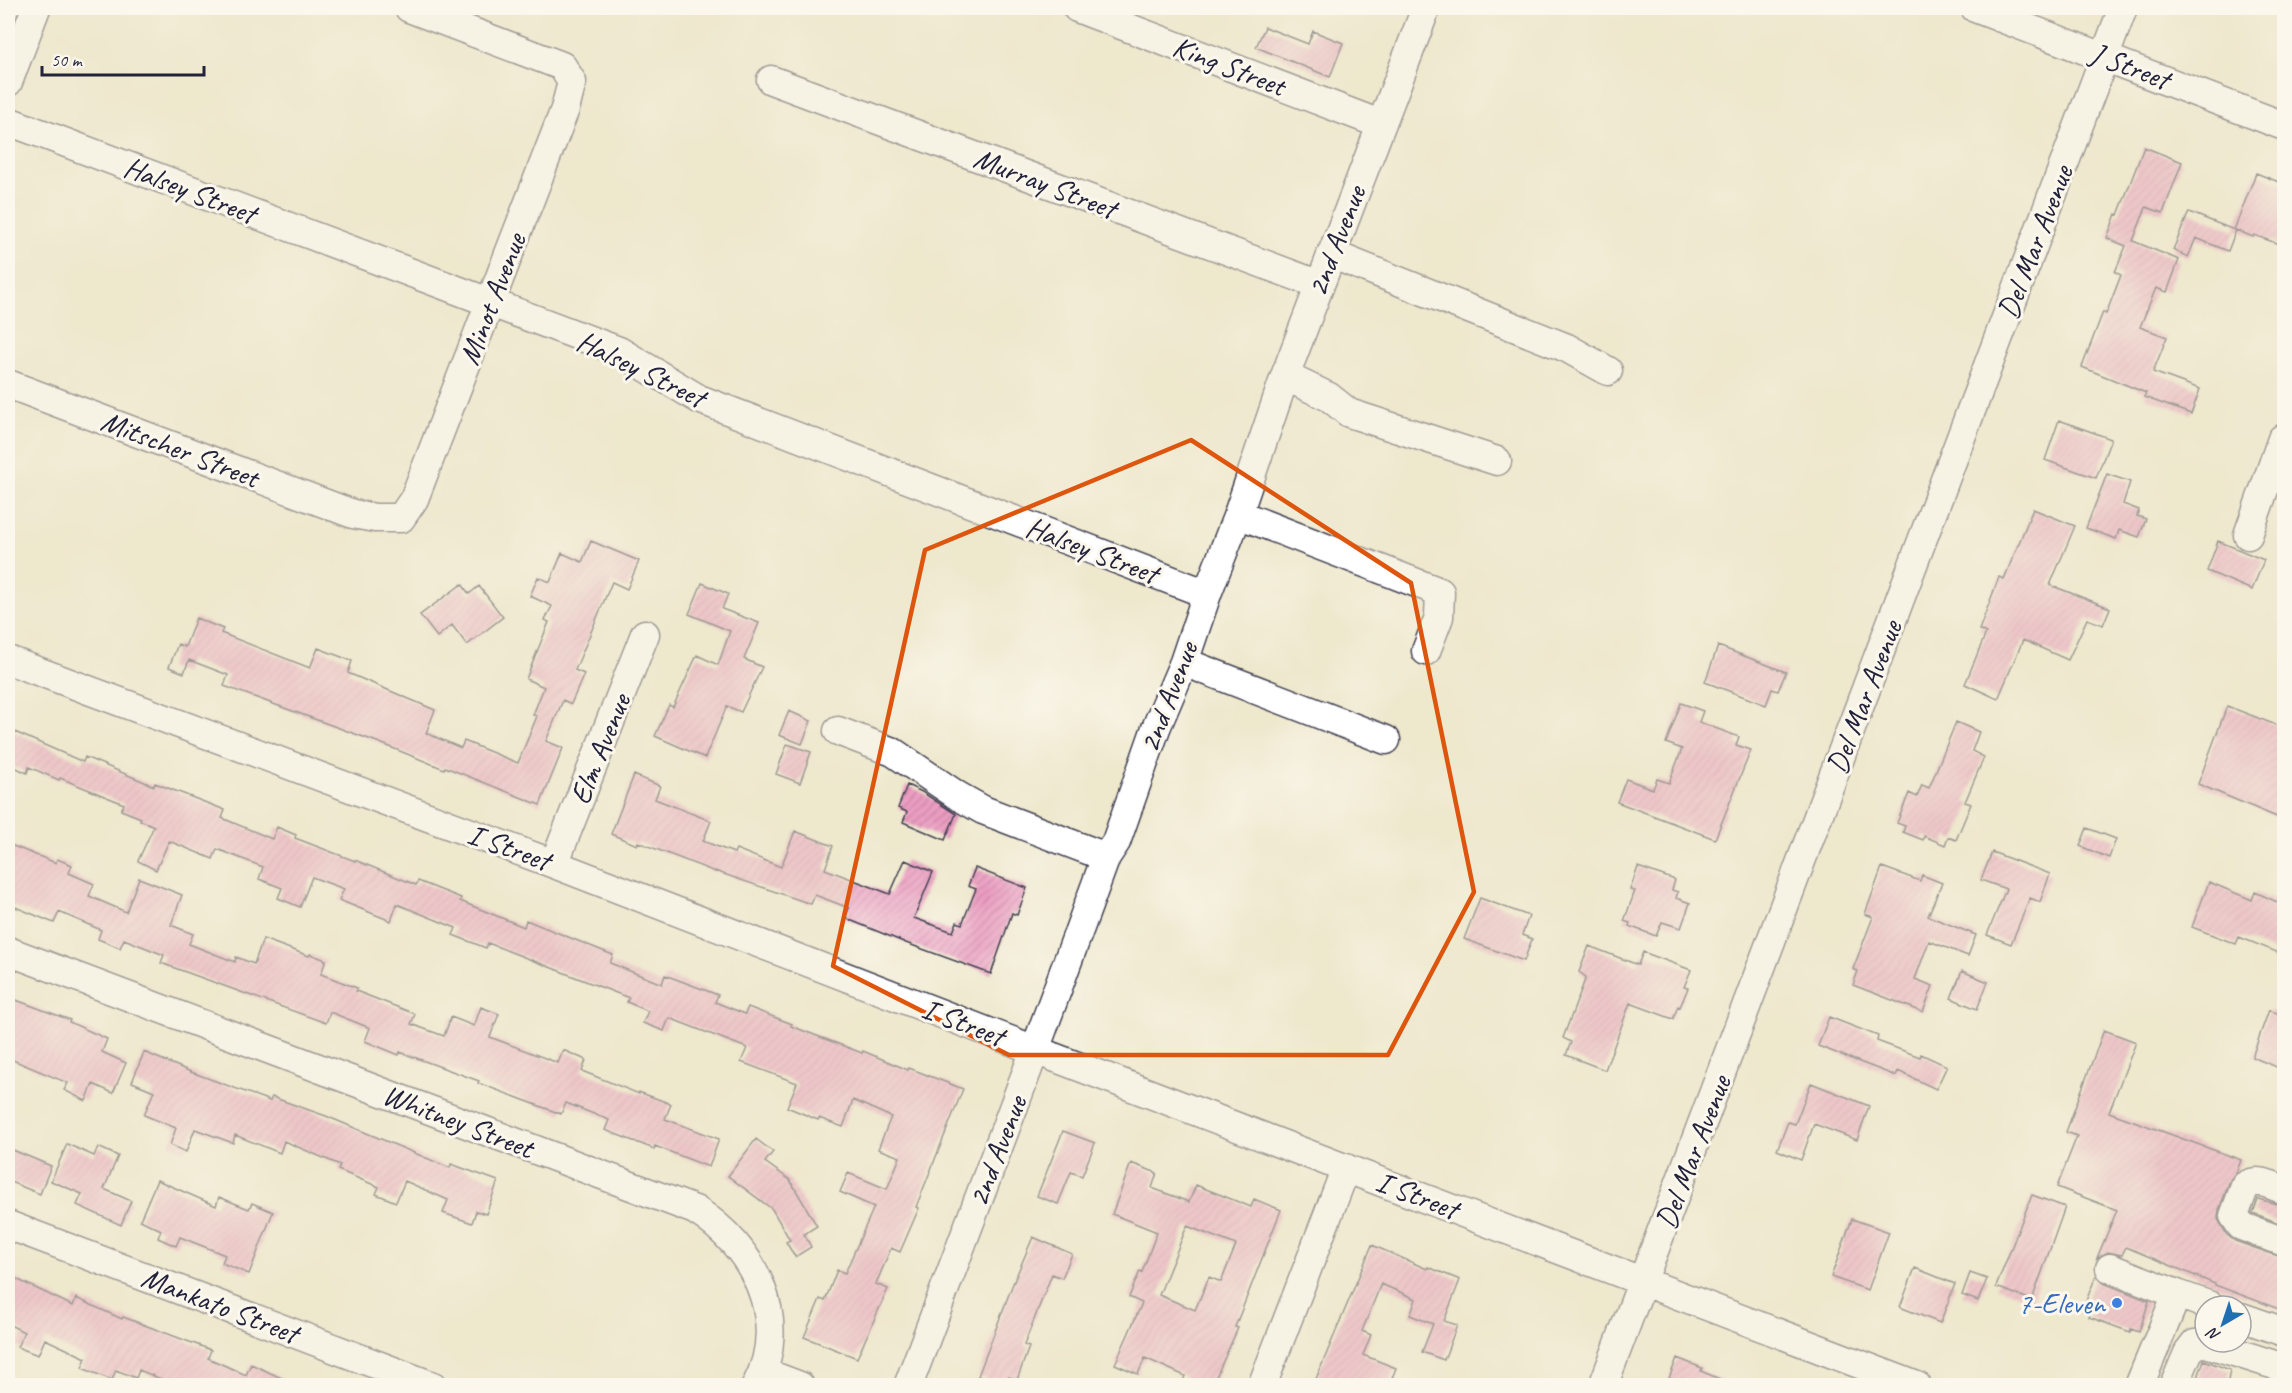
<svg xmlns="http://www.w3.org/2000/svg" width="2292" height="1393" font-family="Caveat,sans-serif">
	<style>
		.building { fill: url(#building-hatch); fill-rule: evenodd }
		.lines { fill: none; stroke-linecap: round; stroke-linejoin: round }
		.minor-casing { stroke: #414051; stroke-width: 31 }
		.minor { stroke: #fff; stroke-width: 28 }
		.marked { fill: none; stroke: #de560e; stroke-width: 4.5; stroke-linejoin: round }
		.shop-dot { fill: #3f7fe0; stroke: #fbf7ec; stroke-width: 2 }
		.labels { text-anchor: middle; stroke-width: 6; stroke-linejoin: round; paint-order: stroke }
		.street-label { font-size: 30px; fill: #22223b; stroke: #fbf7ec }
		.shop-label { font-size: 30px; fill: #366cbe; stroke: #fbf7ec; text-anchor: end }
	</style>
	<defs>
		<pattern id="building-hatch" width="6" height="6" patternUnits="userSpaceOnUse" patternTransform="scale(1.5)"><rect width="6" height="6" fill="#ed9fc3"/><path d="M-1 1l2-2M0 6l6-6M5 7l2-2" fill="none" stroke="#c081a0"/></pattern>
	</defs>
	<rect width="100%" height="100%" fill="#fbf7ec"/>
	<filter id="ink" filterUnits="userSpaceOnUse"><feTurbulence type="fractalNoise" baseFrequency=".0167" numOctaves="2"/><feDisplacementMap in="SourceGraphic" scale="12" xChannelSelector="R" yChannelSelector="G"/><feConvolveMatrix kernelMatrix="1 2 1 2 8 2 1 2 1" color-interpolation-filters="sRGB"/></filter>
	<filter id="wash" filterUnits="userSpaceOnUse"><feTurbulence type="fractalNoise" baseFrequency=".008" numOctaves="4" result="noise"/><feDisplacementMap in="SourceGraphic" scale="24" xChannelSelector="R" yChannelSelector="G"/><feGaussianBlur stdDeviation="1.35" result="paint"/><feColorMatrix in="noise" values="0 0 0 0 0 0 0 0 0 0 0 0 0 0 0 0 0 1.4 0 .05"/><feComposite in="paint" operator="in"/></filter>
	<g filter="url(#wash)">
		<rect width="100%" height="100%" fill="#eee8cd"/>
		<g id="blocks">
			<path class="building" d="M1265,27L1308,44L1313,31L1343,43L1330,77L1256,47Z
				M2144,147L2182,162L2163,213L2146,207L2133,241L2179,260L2167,292L2156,288L2140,327L2167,337L2153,372L2200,389L2191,414L2144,397L2146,393L2082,367L2103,312L2106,314L2121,275L2115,272L2126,246L2107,238L2116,214L2118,215Z
				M2256,173L2284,184V246L2254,235L2253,237L2236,230L2228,251L2196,238L2188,257L2173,250L2189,212L2234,230Z
				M2059,420L2111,439L2096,478L2045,460Z
				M2107,474L2130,482L2123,504L2139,510L2137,516L2146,519L2139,537L2119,530L2116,539L2086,528Z
				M2033,509L2075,526L2050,585L2110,608L2103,625L2087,619L2068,660L2023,640L1998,699L1965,684L1986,633L1979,630L1999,577L2004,579Z
				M591,541L639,561L627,589L612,582L575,670L584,674L571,704L563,700L546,741L563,748L540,805L445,767L444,769L380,743L224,686L228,675L189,660L184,673L169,667L178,644L185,647L196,618L223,629L221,633L310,668L318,648L352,661L348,673L435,710L426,733L461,748L464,741L518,763L537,716L533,715L544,687L526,679L549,622L545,620L552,606L530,596L538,577L550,582L562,553L582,562Z
				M2218,541L2264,560L2252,590L2207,571Z
				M702,583L728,594L722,609L759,623L744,659L762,667L741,712L727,706L705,758L655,736L669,705L673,707L697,655L718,665L730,631L689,614Z
				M462,584L469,594L479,586L503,617L467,645L452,625L437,637L420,615Z
				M1718,646L1786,672L1778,691L1772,689L1766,705L1705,682Z
				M1681,703L1703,711L1699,722L1739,737L1736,745L1751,750L1715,839L1617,802L1626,779L1653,789L1657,779L1669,783L1682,749L1666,743Z
				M2227,706L2284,728V820L2198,784Z
				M789,711L811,721L802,744L779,735Z
				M1956,722L1979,732L1972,751L1984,757L1965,802L1971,804L1956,840L1948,837L1945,845L1924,836L1923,840L1903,832L1905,826L1897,823L1909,793L1917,797L1922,785L1929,788Z
				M8,729L83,762L85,757L154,786L155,783L225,810L222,818L272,839L277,827L296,835L295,838L355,861V860L416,885L418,881L461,898L460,901L524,927L526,920L613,955L610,963L662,984L665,975L718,995L715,1002L745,1014L748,1007L792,1024L791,1026L862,1053L863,1051L908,1070L909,1068L963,1089L916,1207L919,1208L900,1252L891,1248L876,1284L888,1289L857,1358L804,1337L820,1299L825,1301L837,1270L845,1273L874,1207L840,1192L848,1173L887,1189L900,1157L878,1149L891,1117L853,1100L843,1127L819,1118L818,1120L787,1107L797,1083L741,1062L747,1048L669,1018L664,1031L643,1023L648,1011L627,1002L629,998L488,943L486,948L453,935L456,928L397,904L391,921L339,900L344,889L312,877L300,907L278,898L282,888L259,879L263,867L217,849L213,859L169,841L156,870L138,861L154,826L140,820L141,818L121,810L124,804L60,778L59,780L29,767L27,773L8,764Z
				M787,744L811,752L800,783L776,774Z
				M634,775L660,786L655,799L711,821L703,841L734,853L736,849L781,867L795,831L833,846L825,869L890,894L905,860L933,872L914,918L953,932L957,922L962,924L976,889L968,886L975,868L1027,888L1017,915L1012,913L991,974L906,943L845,918L849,908L815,895L811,904L715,871V872L638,842L637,845L611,834Z
				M907,785L922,792L956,814L945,840L903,822L907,812L898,808Z
				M2087,828L2116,839L2109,858L2080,846Z
				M8,844L56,863L57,859L72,865L69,873L94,884L89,896L126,912L139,878L182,895L171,925L193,934L189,944L235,962L236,957L254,964L263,939L309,956L310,954L326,960L321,974L357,988L356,991L415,1014L411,1024L444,1036L451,1017L474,1026L481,1007L499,1014L490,1037L558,1063L563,1050L586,1060L582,1071L639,1094V1092L671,1104L665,1119L719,1139L709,1167L655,1146L654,1149L605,1130L609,1120L566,1103L561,1114L478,1083L479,1081L400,1052L399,1055L365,1041L370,1028L330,1012L326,1023L161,963L164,955L124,939L120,948L98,939L101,930L59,912L54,923L8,904Z
				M1992,852L2050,874L2040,902L2030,898L2011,944L1987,935L2006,889L1981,880Z
				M1638,867L1675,880L1672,890L1678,892L1676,898L1690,903L1681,928L1662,922L1656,936L1629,926L1630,923L1624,921L1635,891L1630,890Z
				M1882,867L1920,881L1922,875L1942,883L1928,916L1976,935L1968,956L1929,941L1915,979L1933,986L1923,1012L1853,985L1858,971L1853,969L1873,917L1865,914Z
				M2209,882L2252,900L2255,892L2284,905V955L2239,937L2236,944L2192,927Z
				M1480,898L1529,916L1522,935L1532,939L1524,961L1464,939Z
				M1589,946L1638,965L1643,952L1691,970L1684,987L1688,988L1680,1007L1678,1006L1673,1019L1630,1003L1605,1070L1566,1055L1571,1042L1563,1038L1586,977L1579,972Z
				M1962,971L1988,982L1977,1009L1951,998Z
				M8,997L70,1020L69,1022L107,1039L102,1052L126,1063L113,1093L93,1084L86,1101L64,1090L68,1083L8,1058Z
				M2269,1010L2284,1016V1070L2252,1057Z
				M1829,1017L1878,1036L1877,1041L1920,1057L1921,1054L1947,1066L1936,1089L1898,1071L1896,1076L1818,1046Z
				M2104,1030L2136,1042L2109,1112L2241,1160L2237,1171L2230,1180L2219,1210L2218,1219L2227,1235L2235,1241L2284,1258V1311L2215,1285V1284L2126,1247L2122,1255L2108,1252L2097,1258L2117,1210L2057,1187L2077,1136L2066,1132Z
				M144,1052L191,1072L270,1101L272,1097L326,1116L450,1168L451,1164L498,1181L486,1214L476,1211L472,1223L443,1213L448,1200L405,1181L396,1202L376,1194L379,1187L338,1170L340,1165L284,1141L280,1153L235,1135L233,1143L195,1129L186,1152L170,1145L176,1128L144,1115L154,1091L132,1082Z
				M1811,1083L1869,1106L1857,1140L1814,1124L1801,1160L1777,1150L1788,1122L1795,1124Z
				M1063,1131L1095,1143L1082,1176L1071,1172L1058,1204L1037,1196Z
				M756,1139L773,1152L765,1162L790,1180L817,1226L804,1234L811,1247L795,1257L786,1242L790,1240L772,1209L728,1176Z
				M67,1144L94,1156L98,1147L118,1156L104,1189L131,1201L121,1225L77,1205L82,1194L51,1181Z
				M8,1148L51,1166L40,1194L8,1181Z
				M1131,1163L1157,1173L1152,1188L1189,1202L1196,1185L1251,1207L1254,1199L1281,1210L1235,1327L1238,1328L1212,1386H1181L1185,1376L1145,1358L1138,1374L1115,1364L1142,1303L1129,1297L1140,1271L1142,1272L1157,1232L1112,1214ZM1187,1226L1236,1245L1221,1282L1209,1277L1195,1310L1159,1295Z
				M157,1180L216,1206L219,1197L249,1209L252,1203L273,1212L249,1274L222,1263L225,1255L180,1237L176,1246L158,1238L161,1230L140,1220Z
				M2032,1195L2065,1207L2032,1300L1996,1287Z
				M2258,1199L2284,1206V1225L2253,1213Z
				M1852,1219L1889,1232L1868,1290L1831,1277Z
				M1033,1237L1072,1254L1062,1278L1052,1274L1024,1345L1029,1347L1017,1380L1009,1377L1006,1386H1003L978,1376L1012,1286Z
				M1372,1245L1427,1269L1428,1267L1460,1280L1444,1321L1457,1325L1444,1360L1422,1352L1433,1324L1410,1315L1416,1299L1381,1284L1362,1331L1371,1335L1363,1355L1396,1368L1389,1386L1368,1379L1365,1386H1313Z
				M1915,1268L1955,1284L1940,1323L1900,1307Z
				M1970,1273L1987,1279L1978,1301L1962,1295Z
				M8,1275L73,1306L76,1298L122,1319L123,1317L211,1350L208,1358L246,1375L251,1364L299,1386H178L139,1370L136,1378L116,1370L112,1380L82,1368L86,1358L45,1339L38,1355L17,1347L24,1332L8,1324Z
				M2096,1276L2104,1283L2149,1301L2139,1332L2131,1329L2130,1332L2089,1317L2090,1313L2082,1311Z
				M1677,1358L1702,1368L1701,1371L1736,1386H1666Z
				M2204,1360L2230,1370L2227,1386H2195Z"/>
		</g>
	</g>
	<g filter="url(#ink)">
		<use href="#blocks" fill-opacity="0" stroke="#414051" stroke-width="1.5"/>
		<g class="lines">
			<g class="minor-casing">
				<path id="minor" d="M1077,8L1380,124
					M1975,8L2284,126
					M771,80L1320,285
					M8,82L36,8
					M8,121L619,351L699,399L1207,594
					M1331,254L1567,348L1608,371
					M1285,376L1329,397L1349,413L1497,461
					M8,384L353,514L375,518H401L414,499L565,109L572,82L562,66L409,8
					M1238,514L1440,592L1439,617L1426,651
					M2248,535L2282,439L2284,440
					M8,660L554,864L1035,1050L1917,1386
					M1184,662L1386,740
					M838,731L893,752L958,796L983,810L1106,857
					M554,864L645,634
					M8,951L695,1210C754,1246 791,1320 756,1386
					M2284,1190C2271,1185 2257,1177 2245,1186L2234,1216L2241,1226L2284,1242
					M8,1225L433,1386
					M2110,1268L2177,1294L2139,1386
					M2177,1294L2211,1306
					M2241,1317L2284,1332
					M763,1372L800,1386
					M908,1386L1035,1050L1106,857L1116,842L1156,728L1184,662L1207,594L1238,514L1285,376L1426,8
					M1262,1386L1346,1168
					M1603,1386L2123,8
					M2174,1386L2188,1353L2195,1344L2206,1343L2284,1368"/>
			</g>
			<use href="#minor" class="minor"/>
		</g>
	</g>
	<path d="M0 0H2292V1393H0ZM1191,440L1411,583L1474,892L1388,1055H1009L833,966L925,550Z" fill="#eee8cd" fill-opacity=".55" fill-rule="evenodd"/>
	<path class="marked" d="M1191,440L1411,583L1474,892L1388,1055H1009L833,966L925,550Z"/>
	<circle class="shop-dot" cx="2117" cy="1303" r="6"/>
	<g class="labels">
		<g class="street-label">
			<text transform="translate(1229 66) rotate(21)" y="10">King Street</text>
			<text transform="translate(2130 66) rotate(21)" y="10">J Street</text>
			<text transform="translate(1045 183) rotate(21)" y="10">Murray Street</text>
			<text transform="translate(190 190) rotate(21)" y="10">Halsey Street</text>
			<text transform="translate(1336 241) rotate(-69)" y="10">2nd Avenue</text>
			<text transform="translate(2035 242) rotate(-69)" y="10">Del Mar Avenue</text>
			<text transform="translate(492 299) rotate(-69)" y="10">Minot Avenue</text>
			<text transform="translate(641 369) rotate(26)" y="10">Halsey Street</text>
			<text transform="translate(180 449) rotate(21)" y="10">Mitscher Street</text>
			<text transform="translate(1092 550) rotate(21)" y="10">Halsey Street</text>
			<text transform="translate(1168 697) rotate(-69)" y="10">2nd Avenue</text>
			<text transform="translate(1864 697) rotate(-69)" y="10">Del Mar Avenue</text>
			<text transform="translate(600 749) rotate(-68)" y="10">Elm Avenue</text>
			<text transform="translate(509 847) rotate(20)" y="10">I Street</text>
			<text transform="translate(963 1022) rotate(21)" y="10">I Street</text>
			<text transform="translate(458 1121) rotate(21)" y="10">Whitney Street</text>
			<text transform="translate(997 1151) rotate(-69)" y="10">2nd Avenue</text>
			<text transform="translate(1693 1152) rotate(-69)" y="10">Del Mar Avenue</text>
			<text transform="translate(1417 1195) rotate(21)" y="10">I Street</text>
			<text transform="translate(220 1305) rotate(21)" y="10">Mankato Street</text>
		</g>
		<g class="shop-label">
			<text x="2105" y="1313">7-Eleven</text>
		</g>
	</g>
	<rect width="2292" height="1393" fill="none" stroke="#fbf7ec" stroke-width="30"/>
	<g transform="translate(2223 1324) rotate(219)"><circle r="28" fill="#fbf7ec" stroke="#a4a2a5" stroke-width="1.5"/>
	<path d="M0-4.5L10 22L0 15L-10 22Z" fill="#1f6fb2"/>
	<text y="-9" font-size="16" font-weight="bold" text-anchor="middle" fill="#22223b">N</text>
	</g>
	<path d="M42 66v9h162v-9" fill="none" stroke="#22223b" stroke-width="3"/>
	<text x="51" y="66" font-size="18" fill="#22223b" stroke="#fbf7ec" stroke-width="4.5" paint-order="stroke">50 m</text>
</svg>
